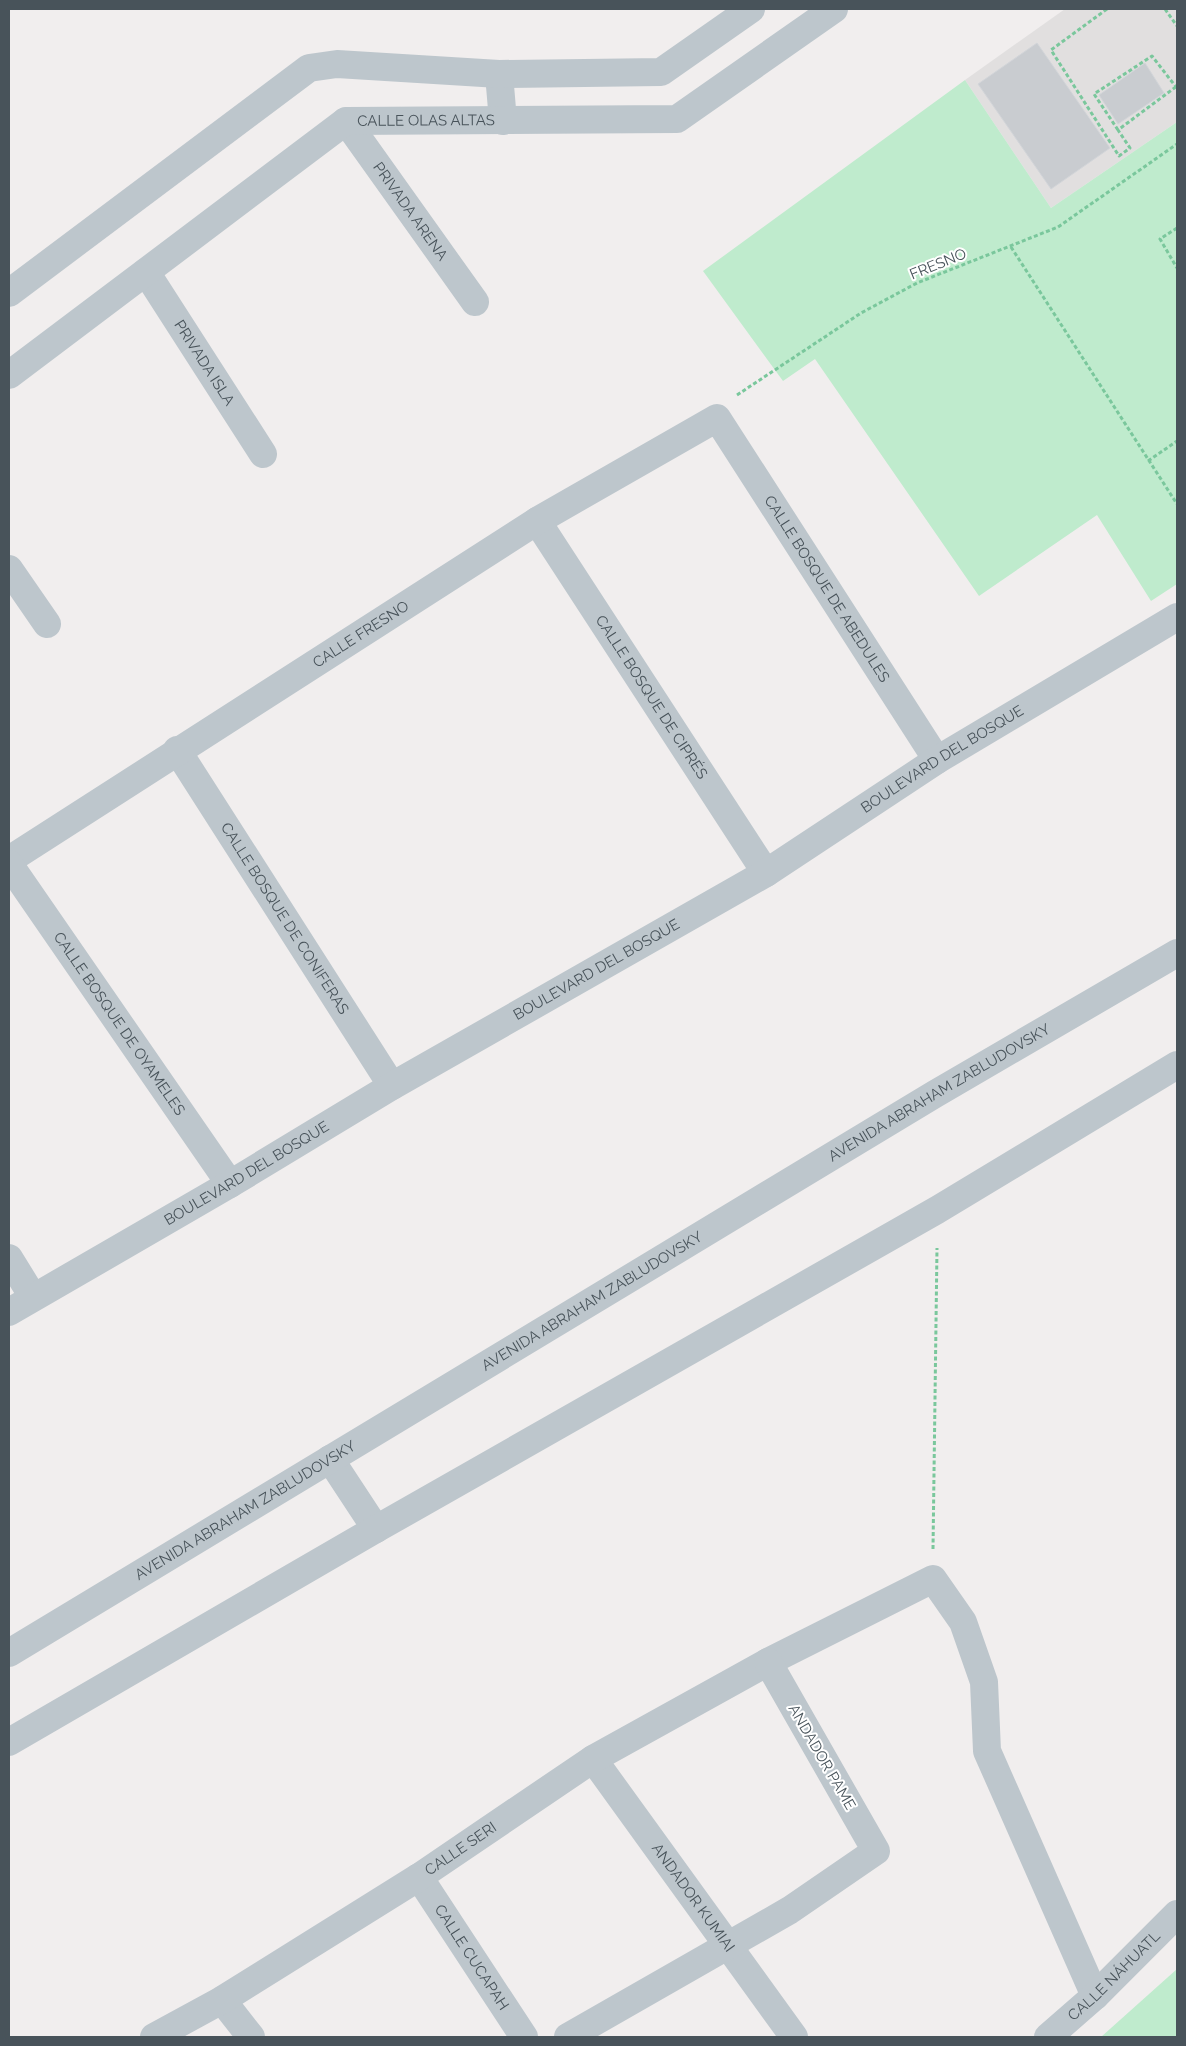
<svg xmlns="http://www.w3.org/2000/svg" width="1186" height="2046" font-family="Raleway,sans-serif">
	<style>
		.education { fill: #e1dfdf }
		.green { fill: #bfebcd }
		.building { fill: #c9ccd0; stroke: #d2d5d9 }
		.lines { fill: none; stroke-linecap: round; stroke-linejoin: round }
		.path { stroke: #7ac79c; stroke-width: 3; stroke-dasharray: 4 2.5; stroke-linecap: butt }
		.minor { stroke: #bdc6cc; stroke-width: 28 }
		.labels { text-anchor: middle; stroke-width: 4; stroke-linejoin: round; paint-order: stroke }
		.street-label { font-size: 15px; fill: #48535a; stroke: #fff }
	</style>
	<rect width="100%" height="100%" fill="#f1eeee"/>
	<path class="education" d="M1065,9H1177V122L1051,208L965,80Z"/>
	<path class="green" d="M965,80L1051,208L1177,122V584L1151,601L1097,515L979,596L815,359L783,381L703,271Z
		M1177,1969V2037H1101Z"/>
	<path class="building" d="M1037,43L1110,148L1051,189L978,84Z
		M1145,63L1164,93L1118,124L1099,95Z"/>
	<g class="lines">
		<path class="path" d="M1107,9L1051,50L1119,156L1130,148L1118,130L1177,86
			M1165,9L1177,26
			M1118,130L1094,94L1152,56L1176,87
			M1177,228L1160,239L1177,268
			M1011,247L1177,504
			M737,395L861,313L917,283L1058,227L1177,144
			M1148,461L1177,441
			M933,1549L937,1248"/>
		<g class="minor">
			<path d="M499,74L503,121"/>
			<path id="s1" d="M346,121L475,302"/>
			<path id="s2" d="M146,272L263,454"/>
			<path d="M9,293L309,68L337,64L499,74L661,72L751,9"/>
			<path id="s3" d="M9,375L346,121L677,119L834,9"/>
			<path id="s4" d="M537,521L766,873"/>
			<path d="M9,569L47,624"/>
			<path id="s5" d="M177,750L392,1086"/>
			<path id="s6" d="M9,860L537,521L717,418L937,760"/>
			<path id="s7" d="M9,864L230,1184"/>
			<path d="M9,1258L33,1297"/>
			<path id="s8" d="M9,1312L230,1184L392,1086L766,873L937,760L1177,617"/>
			<path d="M330,1459L376,1529"/>
			<path id="s9" d="M9,1653L935,1094L1177,953"/>
			<path d="M9,1742L376,1529L937,1210L1177,1065"/>
			<path id="s10" d="M593,1759L794,2037"/>
			<path id="s11" d="M419,1877L524,2037"/>
			<path d="M222,2000L251,2037"/>
			<path id="s12" d="M154,2037L222,2000L419,1877L593,1759L768,1662L933,1579L963,1622L984,1682L987,1751L1095,1996"/>
			<path d="M568,2037L790,1910L876,1851L768,1662"/>
			<path id="s13" d="M1048,2037L1095,1996L1177,1914"/>
		</g>
	</g>
	<g class="labels">
		<g class="street-label">
			<text dy="5" stroke="none"><textPath href="#s3" startOffset="502">CALLE OLAS ALTAS</textPath></text>
			<text dy="5" stroke="none"><textPath href="#s1" startOffset="111">PRIVADA ARENA</textPath></text>
			<text transform="translate(938 264) rotate(-22)" y="5">FRESNO</text>
			<text dy="5" stroke="none"><textPath href="#s2" startOffset="108">PRIVADA ISLA</textPath></text>
			<text dy="5" stroke="none"><textPath href="#s6" startOffset="1038">CALLE BOSQUE DE ABEDULES</textPath></text>
			<text dy="5" stroke="none"><textPath href="#s6" startOffset="418">CALLE FRESNO</textPath></text>
			<text dy="5" stroke="none"><textPath href="#s4" startOffset="210">CALLE BOSQUE DE CIPRÉS</textPath></text>
			<text dy="5" stroke="none"><textPath href="#s8" startOffset="1085">BOULEVARD DEL BOSQUE</textPath></text>
			<text dy="5" stroke="none"><textPath href="#s5" startOffset="200">CALLE BOSQUE DE CONIFERAS</textPath></text>
			<text dy="5" stroke="none"><textPath href="#s8" startOffset="680">BOULEVARD DEL BOSQUE</textPath></text>
			<text dy="5" stroke="none"><textPath href="#s7" startOffset="194">CALLE BOSQUE DE OYAMELES</textPath></text>
			<text dy="5" stroke="none"><textPath href="#s9" startOffset="1086">AVENIDA ABRAHAM ZABLUDOVSKY</textPath></text>
			<text dy="5" stroke="none"><textPath href="#s8" startOffset="275">BOULEVARD DEL BOSQUE</textPath></text>
			<text dy="5" stroke="none"><textPath href="#s9" startOffset="681">AVENIDA ABRAHAM ZABLUDOVSKY</textPath></text>
			<text dy="5" stroke="none"><textPath href="#s9" startOffset="276">AVENIDA ABRAHAM ZABLUDOVSKY</textPath></text>
			<text transform="translate(822 1757) rotate(60)" y="5">ANDADOR PAME</text>
			<text dy="5" stroke="none"><textPath href="#s12" startOffset="360">CALLE SERI</textPath></text>
			<text dy="5" stroke="none"><textPath href="#s10" startOffset="171">ANDADOR KUMIAI</textPath></text>
			<text dy="5" stroke="none"><textPath href="#s11" startOffset="96">CALLE CUCAPAH</textPath></text>
			<text dy="5" stroke="none"><textPath href="#s13" startOffset="90">CALLE NÁHUATL</textPath></text>
		</g>
	</g>
	<rect width="1186" height="2046" fill="none" stroke="#48535a" stroke-width="20"/>
</svg>
